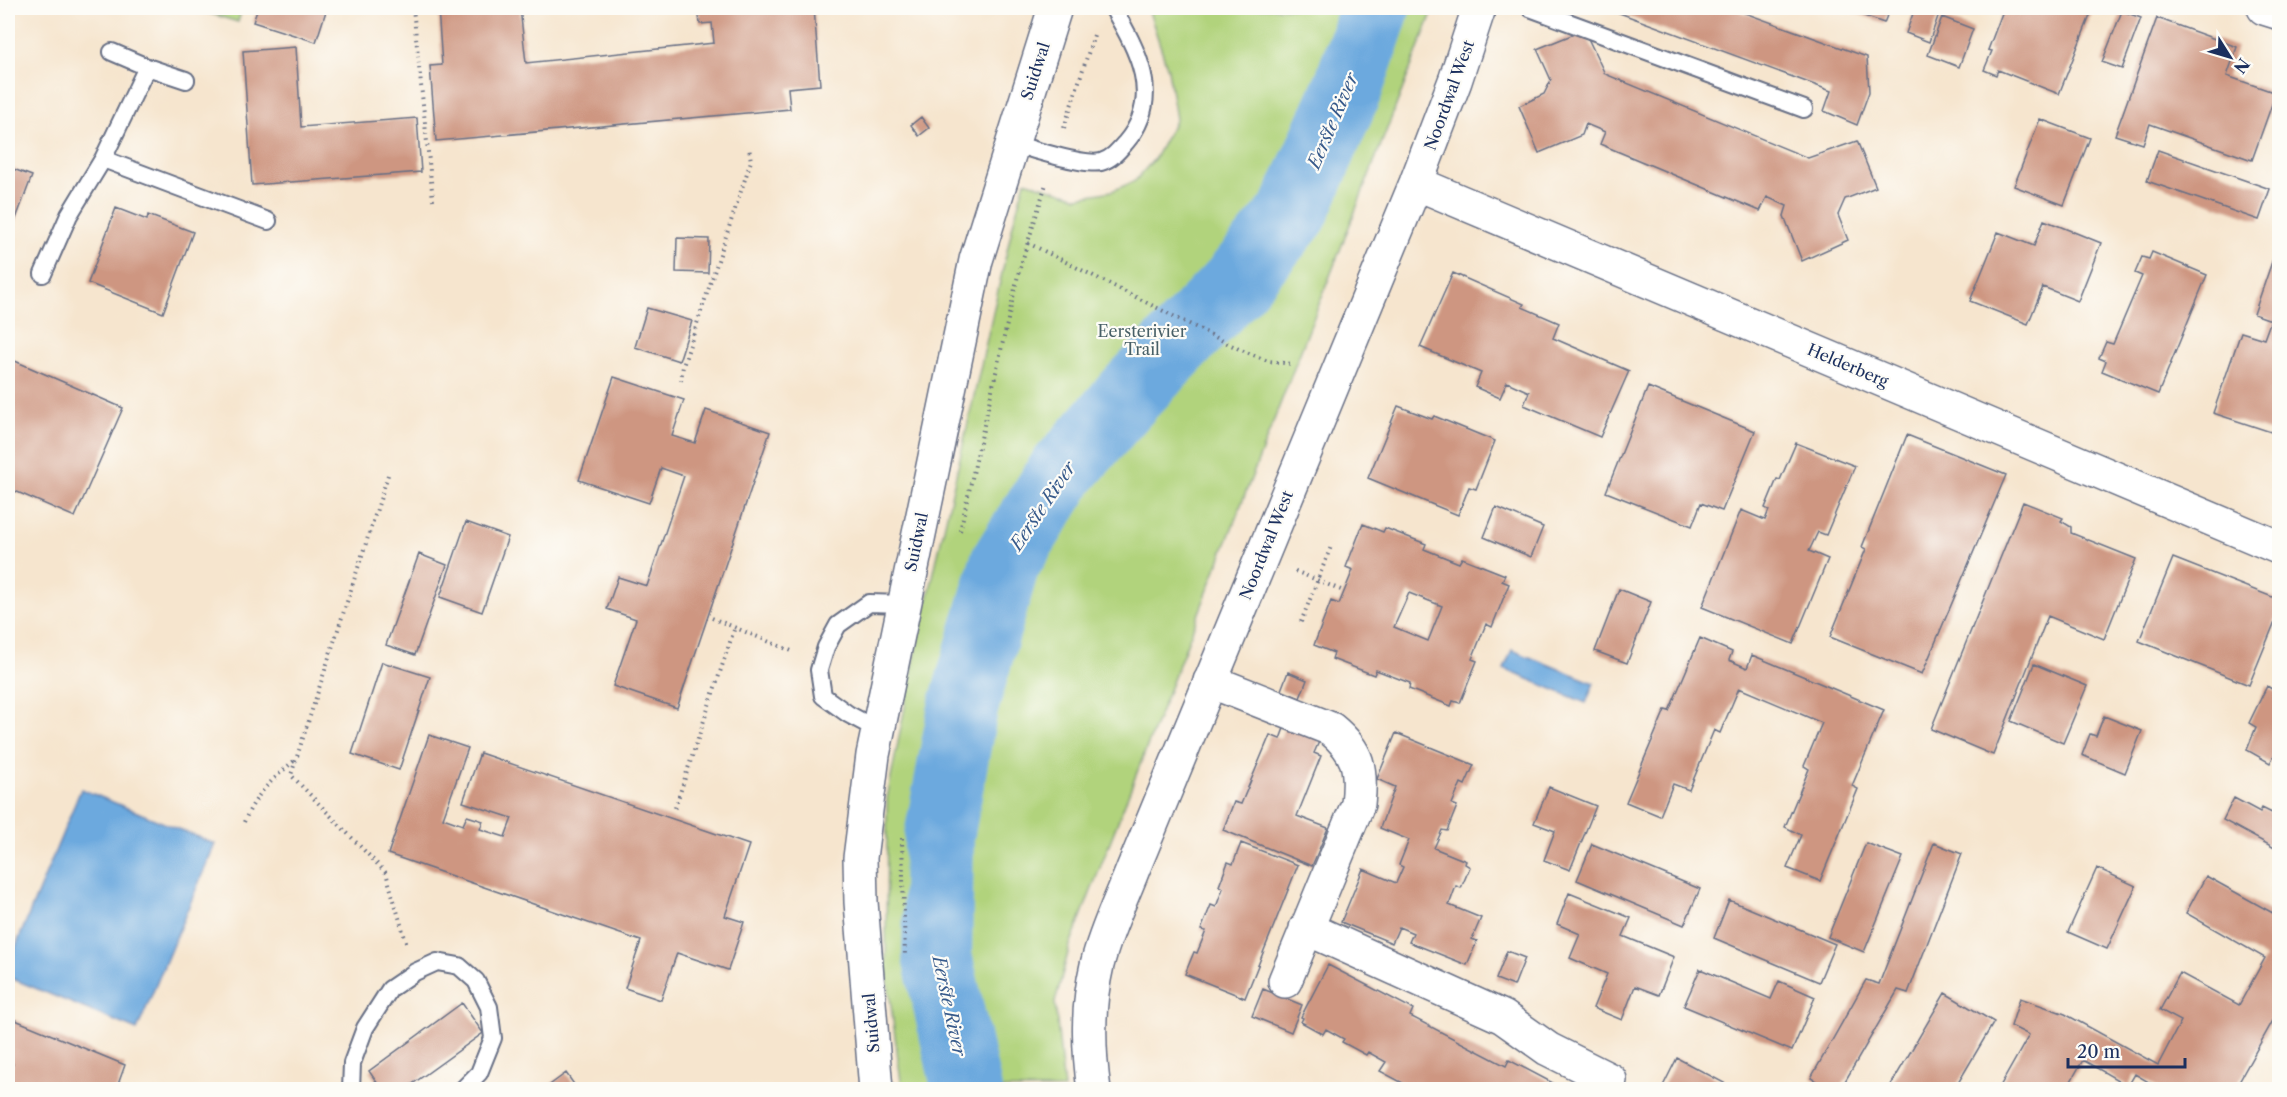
<svg xmlns="http://www.w3.org/2000/svg" width="2287" height="1097" font-family="'Libre Caslon Text',serif">
	<style>
		.green { fill: #b1d37c; stroke: #66816d; stroke-width: 1.5 }
		.water { fill: #6ca9de; stroke: #446c9e; stroke-width: 1.5 }
		.lines { fill: none; stroke-linecap: round; stroke-linejoin: round }
		.river { stroke: #6ca9de; stroke-width: 70 }
		.building { fill: #ce9681; fill-rule: evenodd }
		.service-casing { stroke: #686f85; stroke-width: 20 }
		.minor-casing { stroke: #686f85; stroke-width: 36 }
		.path { stroke: #686f85; stroke-width: 4; stroke-dasharray: 1.5 4.5; stroke-linecap: butt }
		.service { stroke: #fff; stroke-width: 16 }
		.minor { stroke: #fff; stroke-width: 33 }
		.labels { text-anchor: middle; stroke-width: 4.5; stroke-linejoin: round; paint-order: stroke }
		.street-label { font-size: 16px; fill: #1b2f5e; stroke: #fdfcf7 }
		.park-label { font-size: 16px; fill: #486067; stroke: #fdfcf7 }
		.water-label { font-size: 18px; font-style: italic; fill: #375a8b; stroke: #fdfcf7 }
	</style>
	<rect width="100%" height="100%" fill="#fdfcf7"/>
	<filter id="ink" filterUnits="userSpaceOnUse"><feTurbulence type="fractalNoise" baseFrequency=".0167" numOctaves="2"/><feDisplacementMap in="SourceGraphic" scale="12" xChannelSelector="R" yChannelSelector="G"/><feConvolveMatrix kernelMatrix="1 2 1 2 8 2 1 2 1" color-interpolation-filters="sRGB"/></filter>
	<filter id="wash" filterUnits="userSpaceOnUse"><feTurbulence type="fractalNoise" baseFrequency=".008" numOctaves="4" result="noise"/><feDisplacementMap in="SourceGraphic" scale="24" xChannelSelector="R" yChannelSelector="G"/><feGaussianBlur stdDeviation="1.35" result="paint"/><feColorMatrix in="noise" values="0 0 0 0 0 0 0 0 0 0 0 0 0 0 0 0 0 1.4 0 .05"/><feComposite in="paint" operator="in"/></filter>
	<g filter="url(#wash)">
		<rect width="100%" height="100%" fill="#f6e5ce"/>
		<path class="green" d="M192,8H242L238,22Z
			M1148,8H1434L1070,945L1055,1002L1064,1089H902L886,968L887,798L916,651L1014,220L1025,181L1078,197L1112,191L1135,181L1155,158L1176,119L1168,70Z"/>
		<path class="water" d="M1512,650L1594,683L1586,703L1504,669Z
			M81,789L215,844L137,1030L8,977V965Z"/>
		<g class="lines">
			<path class="river" d="M967,1090L937,956L939,837L963,708L1005,563L1062,472L1132,392L1234,285L1294,212L1349,85L1375,8"/>
		</g>
		<g id="blocks">
			<path class="building" d="M258,8H327L316,42L253,22Z
				M438,8H520L526,63L714,43L712,23L700,24L698,8H814L820,85L788,88L790,109L436,141L430,66L442,65Z
				M1606,8H1731L1867,57L1869,92L1857,125L1824,111L1831,91Z
				M1842,8H1890L1884,23Z
				M1915,8H1941L1929,42L1906,33Z
				M2004,8H2093L2059,94L1998,70L1996,75L1984,70L1992,51L1988,50Z
				M2122,11L2141,18L2122,69L2102,62Z
				M1942,17L1973,29L1959,67L1928,55Z
				M2157,18L2237,47L2227,76L2276,93L2252,160L2150,124L2143,144L2115,135Z
				M1584,30L1605,74L1808,158L1857,141L1876,187L1845,199L1838,215L1848,240L1802,261L1784,216L1787,206L1767,197L1760,211L1600,144L1605,132L1586,124L1582,135L1539,153L1519,106L1544,94L1551,80L1537,49Z
				M296,47L301,127L417,118L421,172L252,185L243,51Z
				M921,117L929,128L919,136L911,125Z
				M2040,119L2090,138L2064,205L2014,186Z
				M2158,150L2270,189L2259,220L2147,181Z
				M8,167L32,176L8,240Z
				M116,208L147,220L148,215L193,232L163,313L88,283Z
				M2044,220L2101,243L2078,301L2043,287L2028,324L1970,301L1998,232L2034,246Z
				M677,238L709,239L708,273L676,272Z
				M2152,252L2207,275L2158,394L2102,371L2106,361L2099,358L2106,342L2113,344L2142,276L2135,273L2142,257L2149,259Z
				M2275,253L2280,254V435L2213,413L2241,332L2264,339L2271,320L2254,314Z
				M1453,273L1524,304L1522,307L1559,323L1553,338L1629,371L1600,437L1524,405L1529,392L1507,382L1500,398L1475,387L1481,373L1420,347Z
				M647,308L692,321L679,361L635,347Z
				M8,358L123,408L75,517L8,488Z
				M614,377L684,400L672,436L695,443L706,410L770,432L677,708L613,686L636,619L607,609L618,577L647,586L684,476L661,468L649,503L579,480Z
				M1648,387L1755,431L1722,511L1701,503L1692,526L1606,492Z
				M1398,406L1432,419L1434,416L1495,441L1476,489L1469,487L1458,515L1368,478Z
				M1907,435L2006,475L1922,674L1830,637L1866,549L1862,547Z
				M1796,443L1855,466L1826,535L1818,532L1809,551L1828,559L1793,644L1702,607L1741,510L1765,520L1769,510L1765,508L1777,479L1780,480Z
				M2023,502L2063,518L2061,521L2071,527V533L2136,559L2104,639L2048,616L1993,755L1931,729Z
				M1496,507L1543,527L1531,557L1484,537Z
				M466,522L508,537L482,612L440,597Z
				M1363,524L1383,532L1385,528L1426,544L1424,549L1459,563L1462,558L1505,575L1502,581L1509,584L1492,627L1486,624L1472,659L1477,661L1460,703L1453,701L1451,706L1409,689L1410,683L1376,670L1374,675L1332,659L1334,653L1314,645L1331,601L1339,604L1353,570L1346,567ZM1409,593L1442,606L1428,641L1394,627Z
				M419,554L447,565L415,655L386,645Z
				M2173,558L2280,600V609L2249,685L2139,641Z
				M1619,589L1651,602L1627,663L1595,651Z
				M1700,638L1732,652L1729,660L1747,668L1752,655L1884,710L1852,786L1858,789L1820,881L1787,868L1801,835L1785,827L1809,769L1804,766L1822,723L1739,688L1720,733L1714,730L1689,790L1673,784L1660,816L1626,802L1665,710L1669,711Z
				M382,662L430,677L399,770L352,754Z
				M2034,664L2087,686L2063,743L2011,721Z
				M1288,672L1307,680L1300,698L1281,690Z
				M2267,686L2280,694V744L2270,763L2247,750L2256,727L2249,723Z
				M2104,716L2142,731L2125,773L2082,755L2090,734L2096,736Z
				M1286,723L1321,737L1314,753L1321,756L1297,816L1328,828L1312,866L1223,830L1234,802L1241,804L1270,735L1280,739Z
				M1396,733L1474,765L1465,785L1461,783L1452,804L1457,806L1447,831L1442,830L1434,848L1466,861L1465,864L1470,867L1461,888L1456,886L1449,905L1481,918L1472,939L1477,941L1467,965L1409,942L1413,933L1399,927L1392,943L1341,922L1363,869L1396,883L1403,867L1399,865L1409,840L1380,828L1395,787L1377,779Z
				M429,735L468,748L443,818L463,825L467,816L483,821L480,829L505,837L512,818L463,802L480,753L749,845L725,916L744,922L728,970L677,953L661,1000L625,988L641,941L388,854Z
				M1549,787L1596,806L1570,870L1544,860L1555,831L1534,823Z
				M2234,798L2260,812L2262,808L2280,817V851L2223,820Z
				M1241,843L1298,865L1245,998L1185,974L1194,952L1197,953L1206,931L1201,930L1211,905L1216,907L1223,888L1219,886L1228,862L1233,864Z
				M1866,843L1903,857L1864,952L1828,937Z
				M1934,843L1962,854L1908,993L1898,990L1840,1090H1830L1811,1078L1866,980L1879,984Z
				M1592,844L1700,889L1684,925L1577,880Z
				M2097,868L2136,886L2107,949L2068,932Z
				M2206,876L2280,917V1008L2234,1090H2162L2135,1074L2128,1086L2083,1060L2066,1090H1998L2029,1035L2011,1026L2020,998L2065,1014L2158,1065L2181,1021L2160,1010L2180,973L2239,1005L2265,958L2186,913Z
				M1569,893L1631,918L1623,936L1674,957L1659,995L1635,986L1622,1020L1593,1008L1607,974L1570,958L1580,934L1557,924Z
				M1729,900L1835,944L1819,982L1714,938Z
				M1507,951L1525,958L1514,986L1496,979Z
				M1328,965L1413,1009L1410,1016L1506,1066L1509,1060L1566,1090H1416L1380,1071L1386,1062L1368,1052L1366,1055L1342,1042L1344,1039L1326,1029L1323,1034L1301,1022L1303,1018L1301,1017Z
				M1700,969L1771,999L1779,981L1815,997L1792,1051L1684,1006Z
				M1263,989L1302,1005L1291,1032L1252,1016Z
				M1945,993L1994,1022L1954,1090H1888Z
				M462,1003L483,1033L404,1090H382L369,1071Z
				M8,1017L125,1065L116,1090H73L64,1086L62,1090H8V1077L13,1064L8,1061Z
				M1677,1058L1726,1084L1723,1090H1661Z
				M566,1073L578,1090H543Z"/>
		</g>
	</g>
	<g filter="url(#ink)">
		<use href="#blocks" fill-opacity="0" stroke="#686f85" stroke-width="1.5"/>
		<g class="lines">
			<g class="service-casing">
				<path id="service" d="M1530,8L1804,109
					M112,52L147,67L186,80
					M1012,143C1030,149 1085,166 1101,162C1112,159 1119,150 1126,142C1164,97 1137,50 1113,8
					M103,159L268,221
					M43,274L69,215L103,159L147,67
					M878,730L848,714L823,696L819,670L826,647L838,625L869,603L903,604
					M351,1090L352,1063L365,1028L390,989L415,972L437,962L459,966L476,981L489,1007L493,1038L479,1073L462,1090"/>
			</g>
			<g class="minor-casing">
				<path id="minor" d="M2264,8L2280,13
					M1416,183L2280,548
					M1210,681L1331,729C1359,752 1362,769 1358,804L1285,981
					M1306,928L1503,1017L1548,1049L1610,1080
					M876,1090L861,902L860,858L873,755L976,260L1055,8
					M1094,1090C1088,1047 1087,1007 1097,965C1105,932 1121,900 1133,869L1416,183L1455,81L1479,8"/>
			</g>
			<path class="path" d="M413,8L433,200
				M1064,128L1095,32
				M1028,243L1239,349L1268,361L1292,364
				M681,381L683,366L751,161L749,147
				M388,475L291,775L386,873L407,945
				M960,531L1019,271L1046,184
				M1295,571L1341,590
				M712,618L794,652
				M1301,622L1332,544
				M675,808L735,627
				M244,822C257,792 271,781 295,760
				M902,838L905,957"/>
			<use href="#service" class="service"/>
			<use href="#minor" class="minor"/>
		</g>
	</g>
	<g class="labels">
		<g class="street-label">
			<text transform="translate(1035 71) rotate(-72)" y="6">Suidwal</text>
			<text transform="translate(1449 95) rotate(-70)" y="6">Noordwal West</text>
			<text transform="translate(1848 365) rotate(23)" y="6">Helderberg</text>
			<text transform="translate(916 542) rotate(-78)" y="6">Suidwal</text>
			<text transform="translate(1266 545) rotate(-68)" y="6">Noordwal West</text>
			<text transform="translate(871 1023) rotate(-95)" y="6">Suidwal</text>
		</g>
		<g class="park-label">
			<text x="1142" y="337">Eersterivier<tspan x="1142" dy="18">Trail</tspan></text>
		</g>
		<g class="water-label">
			<text transform="translate(1333 121) rotate(-67)" y="6">Eerste River</text>
			<text transform="translate(1043 506) rotate(-56)" y="6">Eerste River</text>
			<text transform="translate(949 1006) rotate(78)" y="6">Eerste River</text>
		</g>
	</g>
	<rect width="2287" height="1097" fill="none" stroke="#fdfcf7" stroke-width="30"/>
	<g transform="translate(2230 57) rotate(127)" stroke="#fdfcf7" stroke-width="4.5" paint-order="stroke">
	<path d="M0-4.5L10 22L0 15L-10 22Z" fill="#1b2f5e"/>
	<text y="-9" font-size="16" font-weight="bold" text-anchor="middle" fill="#1b2f5e">N</text>
	</g>
	<path d="M2068 1058v9h117v-9" fill="none" stroke="#1b2f5e" stroke-width="3"/>
	<text x="2077" y="1058" font-size="18" fill="#1b2f5e" stroke="#fdfcf7" stroke-width="4.5" paint-order="stroke">20 m</text>
</svg>
